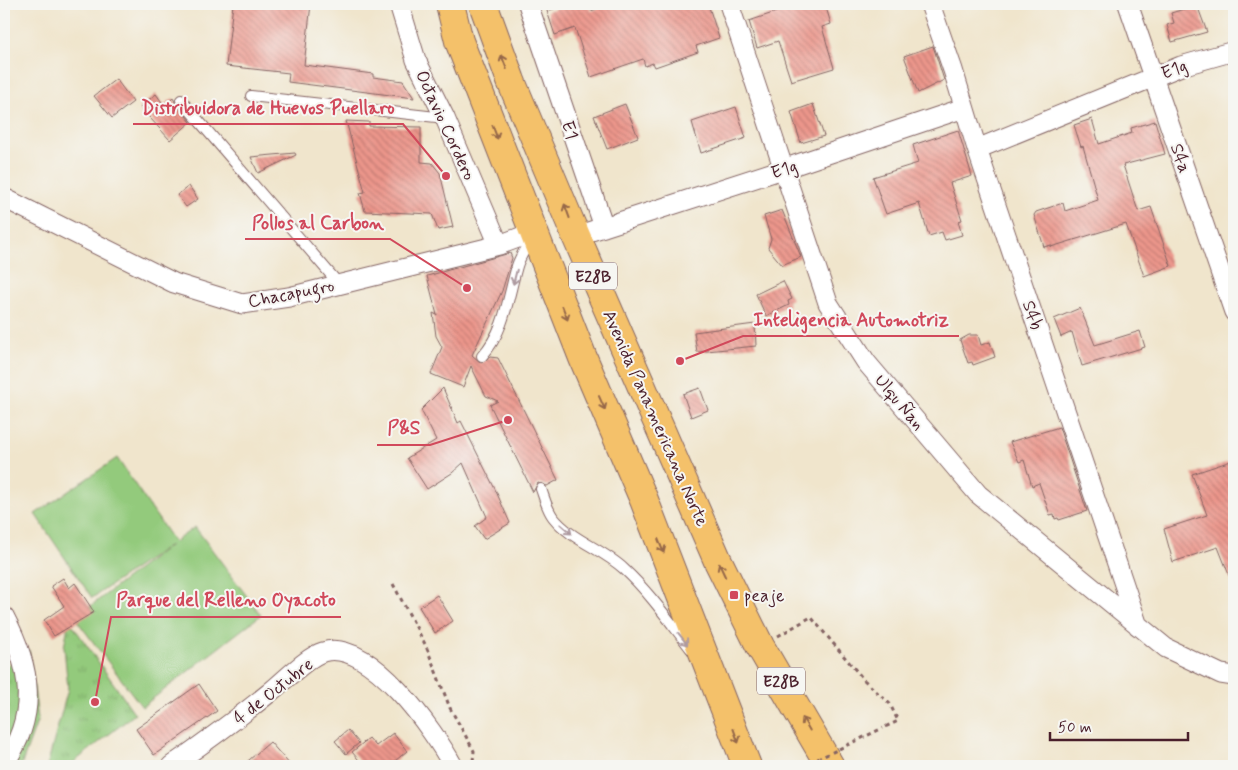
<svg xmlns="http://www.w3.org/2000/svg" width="1238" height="770" font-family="Mynerve,sans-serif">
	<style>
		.park { fill: url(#park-tufts); stroke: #6e7454 }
		.pitch { fill: #93ca7c; stroke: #6e7454 }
		.building { fill: url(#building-back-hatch) }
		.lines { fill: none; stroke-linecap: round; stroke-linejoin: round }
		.service-casing { stroke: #846463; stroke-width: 12 }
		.minor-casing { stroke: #846463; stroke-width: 21 }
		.trunk-casing { stroke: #846463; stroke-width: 30 }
		.path { stroke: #846463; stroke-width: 3; stroke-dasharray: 4 4; stroke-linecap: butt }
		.service { stroke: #fff; stroke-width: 10 }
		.minor { stroke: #fff; stroke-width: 19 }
		.trunk { stroke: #f4c16b; stroke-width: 28 }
		.path-bridge { stroke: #846463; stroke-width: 3; stroke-dasharray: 4 4; stroke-linecap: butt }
		.oneway { stroke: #966848 }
		.oneway2 { stroke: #ae9aa0 }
		.poi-dot { fill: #d1495b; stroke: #f6f6f2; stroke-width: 2 }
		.labels { text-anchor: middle; stroke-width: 4; stroke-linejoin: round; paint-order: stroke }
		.shield { fill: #f6f6f2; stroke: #7e6067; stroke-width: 1 }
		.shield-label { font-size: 16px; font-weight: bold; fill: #4a1f2b }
		.street-label { font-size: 18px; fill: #4a1f2b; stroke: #f6f6f2 }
		.poi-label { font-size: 18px; fill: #4a1f2b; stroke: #f6f6f2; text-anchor: start }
		.leader { fill: none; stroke: #d1495b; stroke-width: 2 }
		.callout-dot { fill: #d1495b; stroke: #f6f6f2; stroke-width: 2 }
		.callout-label { font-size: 19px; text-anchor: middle; font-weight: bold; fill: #d1495b; stroke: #f6f6f2; stroke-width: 4; stroke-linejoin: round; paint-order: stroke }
	</style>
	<defs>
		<pattern id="park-tufts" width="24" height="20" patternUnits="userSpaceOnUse" patternTransform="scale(1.25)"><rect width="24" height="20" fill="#93ca7c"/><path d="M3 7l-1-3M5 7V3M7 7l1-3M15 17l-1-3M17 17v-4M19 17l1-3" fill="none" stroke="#80ad6b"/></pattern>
		<pattern id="building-back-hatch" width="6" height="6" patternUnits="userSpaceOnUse" patternTransform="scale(1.25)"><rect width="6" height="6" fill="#ec968b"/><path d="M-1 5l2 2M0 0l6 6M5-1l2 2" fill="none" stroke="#c17a72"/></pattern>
	</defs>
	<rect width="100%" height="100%" fill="#f6f6f2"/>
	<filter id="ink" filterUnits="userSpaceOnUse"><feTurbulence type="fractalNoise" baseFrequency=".02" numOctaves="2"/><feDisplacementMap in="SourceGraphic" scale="10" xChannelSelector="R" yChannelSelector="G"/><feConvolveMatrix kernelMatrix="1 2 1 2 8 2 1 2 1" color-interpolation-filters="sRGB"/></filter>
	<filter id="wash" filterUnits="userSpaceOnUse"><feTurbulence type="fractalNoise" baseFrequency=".0096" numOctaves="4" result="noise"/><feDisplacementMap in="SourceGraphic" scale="20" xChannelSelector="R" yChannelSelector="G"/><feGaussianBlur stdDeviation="1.12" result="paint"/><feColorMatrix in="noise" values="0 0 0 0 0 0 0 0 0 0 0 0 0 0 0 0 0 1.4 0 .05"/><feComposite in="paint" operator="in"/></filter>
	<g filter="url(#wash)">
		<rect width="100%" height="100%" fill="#f0e5cc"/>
		<path class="park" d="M69,620L135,714L69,766H47L68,689L64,647Z
			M29,650L38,719L21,766H4V668Z"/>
		<path class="pitch" d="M117,458L174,542L195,527L261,615L142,707L75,618L170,545L92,598L35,514Z"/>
		<g id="blocks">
			<path class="building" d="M233,4H311L304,65L373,74V77L403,81L414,98L288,82L289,73L226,66Z
				M569,4H589L591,11L609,4H708L719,38L696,46L698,52L655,67L653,63L645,66L643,59L591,77L575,28L555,35L547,11Z
				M800,4H825L831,24L822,27L834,68L791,81L778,41L757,48L749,21Z
				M1197,5L1207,32L1172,42L1167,25L1174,23L1171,13Z
				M933,46L944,80L918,93L904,56Z
				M116,79L133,102L112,118L94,96Z
				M156,94L164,105L173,98L176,104L191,122L170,140L140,107Z
				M625,104L638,137L607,149L594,116Z
				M813,104L824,136L801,143L791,112Z
				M736,107L746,138L701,153L692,122Z
				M1092,119L1099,144L1132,133L1131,128L1155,121L1165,154L1123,165L1138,211L1151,207L1171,266L1144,276L1126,224L1051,247V245L1044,247L1034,215L1036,212L1063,203L1065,211L1098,200L1083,146L1081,147L1074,125Z
				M346,121L369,122V126L421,127V162L432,163L440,173L453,227L438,230L432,214L365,211L360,193L365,192Z
				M958,130L972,176L950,183L962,220L958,221L962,235L945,240L942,232L929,236L919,203L886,214L873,177L918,163L913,145Z
				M295,153L296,155L258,173L251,157Z
				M189,186L198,199L186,207L177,195Z
				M782,210L801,257L782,265L768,248L771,239L764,216Z
				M510,253L512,258L502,291L472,355L481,363L490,357L498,358L558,480L547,486L538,483L533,492L490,405L498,401L486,396L471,366L463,387L431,374L442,347L436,336L433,313L437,315L427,276Z
				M783,281L792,299L788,301L789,305L766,316L756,294Z
				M1080,308L1095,345L1140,331L1145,347L1082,366L1072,332L1061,337L1054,319Z
				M755,324L756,346L697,352L694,332Z
				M969,335H978L981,345L990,342L995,357L973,365L972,362L968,363L960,340Z
				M443,388L458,423L461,421L495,489L510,523L484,539L475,526L487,517L463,463L452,473L427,489L407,458L436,440L421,410Z
				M700,388L708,410L691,417L683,394Z
				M1059,427L1087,511L1059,520L1058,518L1055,519L1054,514L1050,515L1039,483L1032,486L1024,460L1019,462L1010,442Z
				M1234,460V585H1233L1218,547L1173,562L1164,529L1207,515L1192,474Z
				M63,578L69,588L75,583L94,612L54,636L44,620L64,606L51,586Z
				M437,595L453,621L435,633L419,607Z
				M199,684L217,711L154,755L136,729Z
				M348,730L359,743L346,754L335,741Z
				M393,733L407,751L389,766H364L352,752L369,738L376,746Z
				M270,742L291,766H242Z"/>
		</g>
	</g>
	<g filter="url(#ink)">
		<use href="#blocks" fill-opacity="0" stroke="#846463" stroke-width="1"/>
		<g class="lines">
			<g class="service-casing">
				<path id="service" d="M251,96L445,118
					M181,100L338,283
					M482,356C505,331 508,297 517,266C520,256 527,247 531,238
					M541,489C544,497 547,509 553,517C571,540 603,549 624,569C650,593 670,622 691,649"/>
			</g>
			<g class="minor-casing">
				<path id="minor" d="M399,4L416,60L445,118L499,245
					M528,4L604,227
					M729,4L828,303L866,362L978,494L1166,648L1221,674L1234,676
					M930,4L953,70L977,149L1138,626
					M1128,4L1234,312
					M977,149L1181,66L1234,51
					M4,198L174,283L242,304L289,297L499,245L534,232
					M576,236L783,169L964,108
					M4,616C31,667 39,714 4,764
					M171,766C204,743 237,719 269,693C282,683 308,656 323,652C369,637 435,732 453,766"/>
			</g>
			<g class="trunk-casing">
				<path id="trunk" d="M450,4L459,41L583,358L644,500L747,766
					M483,4L511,81L576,236L718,561L760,646L830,766"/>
			</g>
			<path class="path" d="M393,584L426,646L450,708L474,751L473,761L471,762
				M778,636L811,617L864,680L890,704L898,721L883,728"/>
			<use href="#service" class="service"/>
			<use href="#minor" class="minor"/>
			<use href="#trunk" class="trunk"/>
			<path class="path-bridge" d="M803,766L883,728"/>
		</g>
		<defs><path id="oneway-shaft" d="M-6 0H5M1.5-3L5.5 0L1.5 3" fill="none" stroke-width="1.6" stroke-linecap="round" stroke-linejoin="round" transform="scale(1.25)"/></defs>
		<g class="oneway">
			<use href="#oneway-shaft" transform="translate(504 62) rotate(-111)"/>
			<use href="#oneway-shaft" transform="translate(495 132) rotate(69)"/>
			<use href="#oneway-shaft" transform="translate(567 211) rotate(-110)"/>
			<use href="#oneway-shaft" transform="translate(565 313) rotate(69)"/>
			<use href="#oneway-shaft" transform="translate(602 403) rotate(66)"/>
			<use href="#oneway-shaft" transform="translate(661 546) rotate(68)"/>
			<use href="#oneway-shaft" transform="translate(722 570) rotate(-115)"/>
			<use href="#oneway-shaft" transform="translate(806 724) rotate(-120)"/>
			<use href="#oneway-shaft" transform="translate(736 736) rotate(70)"/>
		</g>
		<g class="oneway2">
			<use href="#oneway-shaft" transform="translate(515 277) rotate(104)"/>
			<use href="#oneway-shaft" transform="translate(566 529) rotate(41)"/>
			<use href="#oneway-shaft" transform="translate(683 639) rotate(52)"/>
		</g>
	</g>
	<rect class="poi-dot" x="729" y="590" width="10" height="10" rx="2.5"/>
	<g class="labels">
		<g class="shield">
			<rect x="569" y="262.5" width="48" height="27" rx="4"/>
			<rect x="757" y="667.5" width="48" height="27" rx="4"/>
		</g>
		<g class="shield-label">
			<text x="593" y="282">E28B</text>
			<text x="781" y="687">E28B</text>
		</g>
		<g class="street-label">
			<text transform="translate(1174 69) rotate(-20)" y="6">E1g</text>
			<text transform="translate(446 125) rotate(65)" y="6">Octavio Cordero</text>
			<text transform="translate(570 130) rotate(72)" y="6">E1</text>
			<text transform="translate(1181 158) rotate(71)" y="6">S4a</text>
			<text transform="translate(784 169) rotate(-18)" y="6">E1g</text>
			<text transform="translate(291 293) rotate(-11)" y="6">Chacapugro</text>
			<text transform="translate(1033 315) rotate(71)" y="6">S4b</text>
			<text transform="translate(900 402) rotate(50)" y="6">Ulqu Ñan</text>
			<text transform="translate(656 418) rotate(66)" y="6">Avenida Panamericana Norte</text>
			<text transform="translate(273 691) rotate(-38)" y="6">4 de Octubre</text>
		</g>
		<g class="poi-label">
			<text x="744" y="601">peaje</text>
		</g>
	</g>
	<path class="leader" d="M446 176L403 124H133M467 288L390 239H245M680 361L743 336H959M508 420L430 445H377M95 702L111 617H341"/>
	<g class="callout-dot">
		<circle cx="446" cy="176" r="5"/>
		<circle cx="467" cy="288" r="5"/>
		<circle cx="680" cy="361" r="5"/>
		<circle cx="508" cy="420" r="5"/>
		<circle cx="95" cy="702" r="5"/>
	</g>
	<g class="callout-label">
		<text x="268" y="114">Distribuidora de Huevos Puellaro</text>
		<text x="318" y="229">Pollos al Carbon</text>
		<text x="851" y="326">Inteligencia Automotriz</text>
		<text x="404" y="434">P&amp;S</text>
		<text x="226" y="606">Parque del Relleno Oyacoto</text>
	</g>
	<rect width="1238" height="770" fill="none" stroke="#f6f6f2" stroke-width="20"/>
	<path d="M1050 732v8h138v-8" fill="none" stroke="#4a1f2b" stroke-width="2.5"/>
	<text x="1058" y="732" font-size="15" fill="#4a1f2b" stroke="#f6f6f2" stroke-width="4" paint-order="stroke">50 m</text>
</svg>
